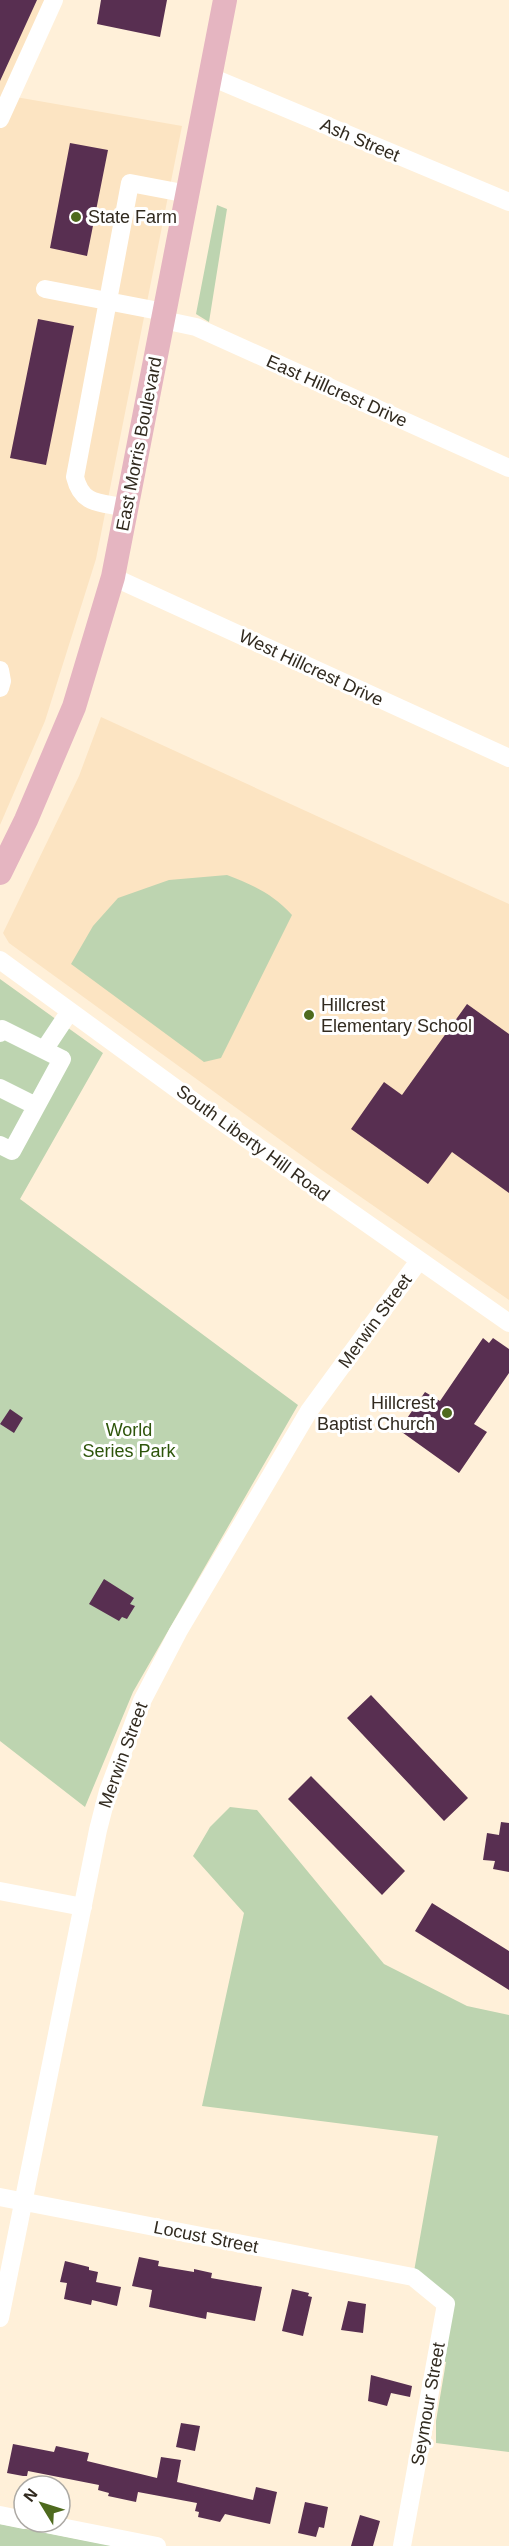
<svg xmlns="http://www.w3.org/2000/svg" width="509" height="2546" font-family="Arial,sans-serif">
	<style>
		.built { fill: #fce4c2 }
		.green { fill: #bdd4b0 }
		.building { fill: #582f51 }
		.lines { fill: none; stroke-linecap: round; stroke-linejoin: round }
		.minor { stroke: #fff; stroke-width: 18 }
		.major { stroke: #e5b5c1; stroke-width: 24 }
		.poi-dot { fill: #4e6a1e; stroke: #fff; stroke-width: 2 }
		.labels { text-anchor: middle; stroke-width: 6; stroke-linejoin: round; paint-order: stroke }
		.street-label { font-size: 18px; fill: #312a1f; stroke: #fff }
		.poi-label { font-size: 18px; fill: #312a1f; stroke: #fff; text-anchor: start }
		.park-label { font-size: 18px; fill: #2e550b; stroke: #fff }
	</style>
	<rect width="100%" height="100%" fill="#fff0d9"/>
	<path class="built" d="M0,0H54L10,96L182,126L96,559L45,721L0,825Z
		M101,717L509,904V1300L322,1170L9,943L3,933L79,776Z"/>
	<path class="green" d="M217,205L227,209L209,322L196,314Z
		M227,875C253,885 273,894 292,915L221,1058L204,1062L71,964L93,926L118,898L169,880Z
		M0,979L103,1053L20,1199L298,1405L133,1692L85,1807L0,1741Z
		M230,1807L257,1810L384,1964L467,2006L509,2015V2452L436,2443V2421L446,2362L436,2360L446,2304L413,2277L438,2136L202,2106L244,1913L193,1856L210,1827Z
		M0,2524L114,2546H0Z"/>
	<path class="building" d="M0,0H37L0,81Z
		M101,0H167L160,37L97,24Z
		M70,143L108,150L87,256L50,248Z
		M38,319L74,326L46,465L10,458Z
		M467,1004L509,1034V1193L452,1152L428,1184L351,1129L384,1082L402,1095Z
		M483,1338L489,1343L493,1338L509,1349V1373L474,1424L487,1432L459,1473L399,1430L425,1392L440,1401Z
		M10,1409L23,1418L14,1433L0,1424Z
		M104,1579L134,1598L130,1604L135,1606L127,1619L122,1617L119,1621L89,1604Z
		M371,1695L468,1798L444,1821L347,1718Z
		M311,1776L405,1871L382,1895L288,1799Z
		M501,1822L509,1823V1872L493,1869L495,1861L483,1860L487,1833L499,1835Z
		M432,1903L509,1951V1990L415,1931Z
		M139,2257L159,2261L158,2266L194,2272V2269L212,2273L211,2278L262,2287L255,2321L207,2312L206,2319L149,2307L152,2290L132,2286Z
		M65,2261L89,2267V2270L98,2272L96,2282L121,2287L117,2306L92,2300L91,2305L64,2299L67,2283L60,2282Z
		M292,2289L309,2293L308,2296L312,2297L303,2336L282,2331Z
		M348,2301L366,2304L363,2333L341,2330Z
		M371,2375L412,2386L410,2397L391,2393L387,2406L368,2401Z
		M181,2423L200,2426L195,2451L176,2447Z
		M13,2444L54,2452L56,2446L89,2453L87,2461L157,2478L161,2457L181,2460L177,2482L253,2500L256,2487L277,2492L270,2524L225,2514L220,2522L198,2517L199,2512L195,2511L197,2503L138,2492L136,2502L108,2496L109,2493L98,2490L99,2485L28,2471L27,2476H23L7,2473Z
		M305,2502L328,2507L324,2528L319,2527L316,2537L298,2533Z
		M360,2515L380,2521L373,2546H351Z"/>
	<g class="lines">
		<path class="minor" d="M211,77L509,202
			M0,119L54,0
			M45,289L164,312
			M163,320L196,327L509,468
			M126,508C101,502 82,506 75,477L130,183L188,194
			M113,577L509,758
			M0,670L2,681L0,688
			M0,960L211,1114L509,1323
			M0,1033L2,1029L44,1050L70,1011
			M0,1088L36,1106
			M0,1145L12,1151L62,1059L44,1050
			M0,1891L83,1907
			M0,2197L413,2277L446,2304L402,2546
			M0,2318L98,1830L108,1791L142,1701L178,1632L309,1411L418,1262
			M0,2515L24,2520
			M36,2522L157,2546"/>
		<path class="major" d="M0,873L26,820L74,707L113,577L225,0"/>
	</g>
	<g class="poi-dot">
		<circle cx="76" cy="217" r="6"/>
		<circle cx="309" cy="1015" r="6"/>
		<circle cx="447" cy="1413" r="6"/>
	</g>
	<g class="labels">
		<g class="street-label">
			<text transform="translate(360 140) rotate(23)" y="6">Ash Street</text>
			<text transform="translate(337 391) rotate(24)" y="6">East Hillcrest Drive</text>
			<text transform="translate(139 444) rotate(-79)" y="6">East Morris Boulevard</text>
			<text transform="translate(311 668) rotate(25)" y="6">West Hillcrest Drive</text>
			<text transform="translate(253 1143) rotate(36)" y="6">South Liberty Hill Road</text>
			<text transform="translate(375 1321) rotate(-54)" y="6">Merwin Street</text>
			<text transform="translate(123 1755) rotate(-70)" y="6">Merwin Street</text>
			<text transform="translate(206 2237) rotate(11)" y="6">Locust Street</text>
			<text transform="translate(428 2404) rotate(-80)" y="6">Seymour Street</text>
		</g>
		<g class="poi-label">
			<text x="88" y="223">State Farm</text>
			<text x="321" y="1011">Hillcrest<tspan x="321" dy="21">Elementary School</tspan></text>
			<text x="435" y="1409" text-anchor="end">Hillcrest<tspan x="435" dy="21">Baptist Church</tspan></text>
		</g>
		<g class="park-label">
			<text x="129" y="1436">World<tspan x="129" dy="21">Series Park</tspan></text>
		</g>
	</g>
	<g transform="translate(42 2504) rotate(308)"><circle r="28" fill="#ffffff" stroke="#adaaa5" stroke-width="1.5"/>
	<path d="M0-4.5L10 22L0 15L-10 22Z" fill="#4e6a1e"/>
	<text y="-9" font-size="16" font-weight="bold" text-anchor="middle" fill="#312a1f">N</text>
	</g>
</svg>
